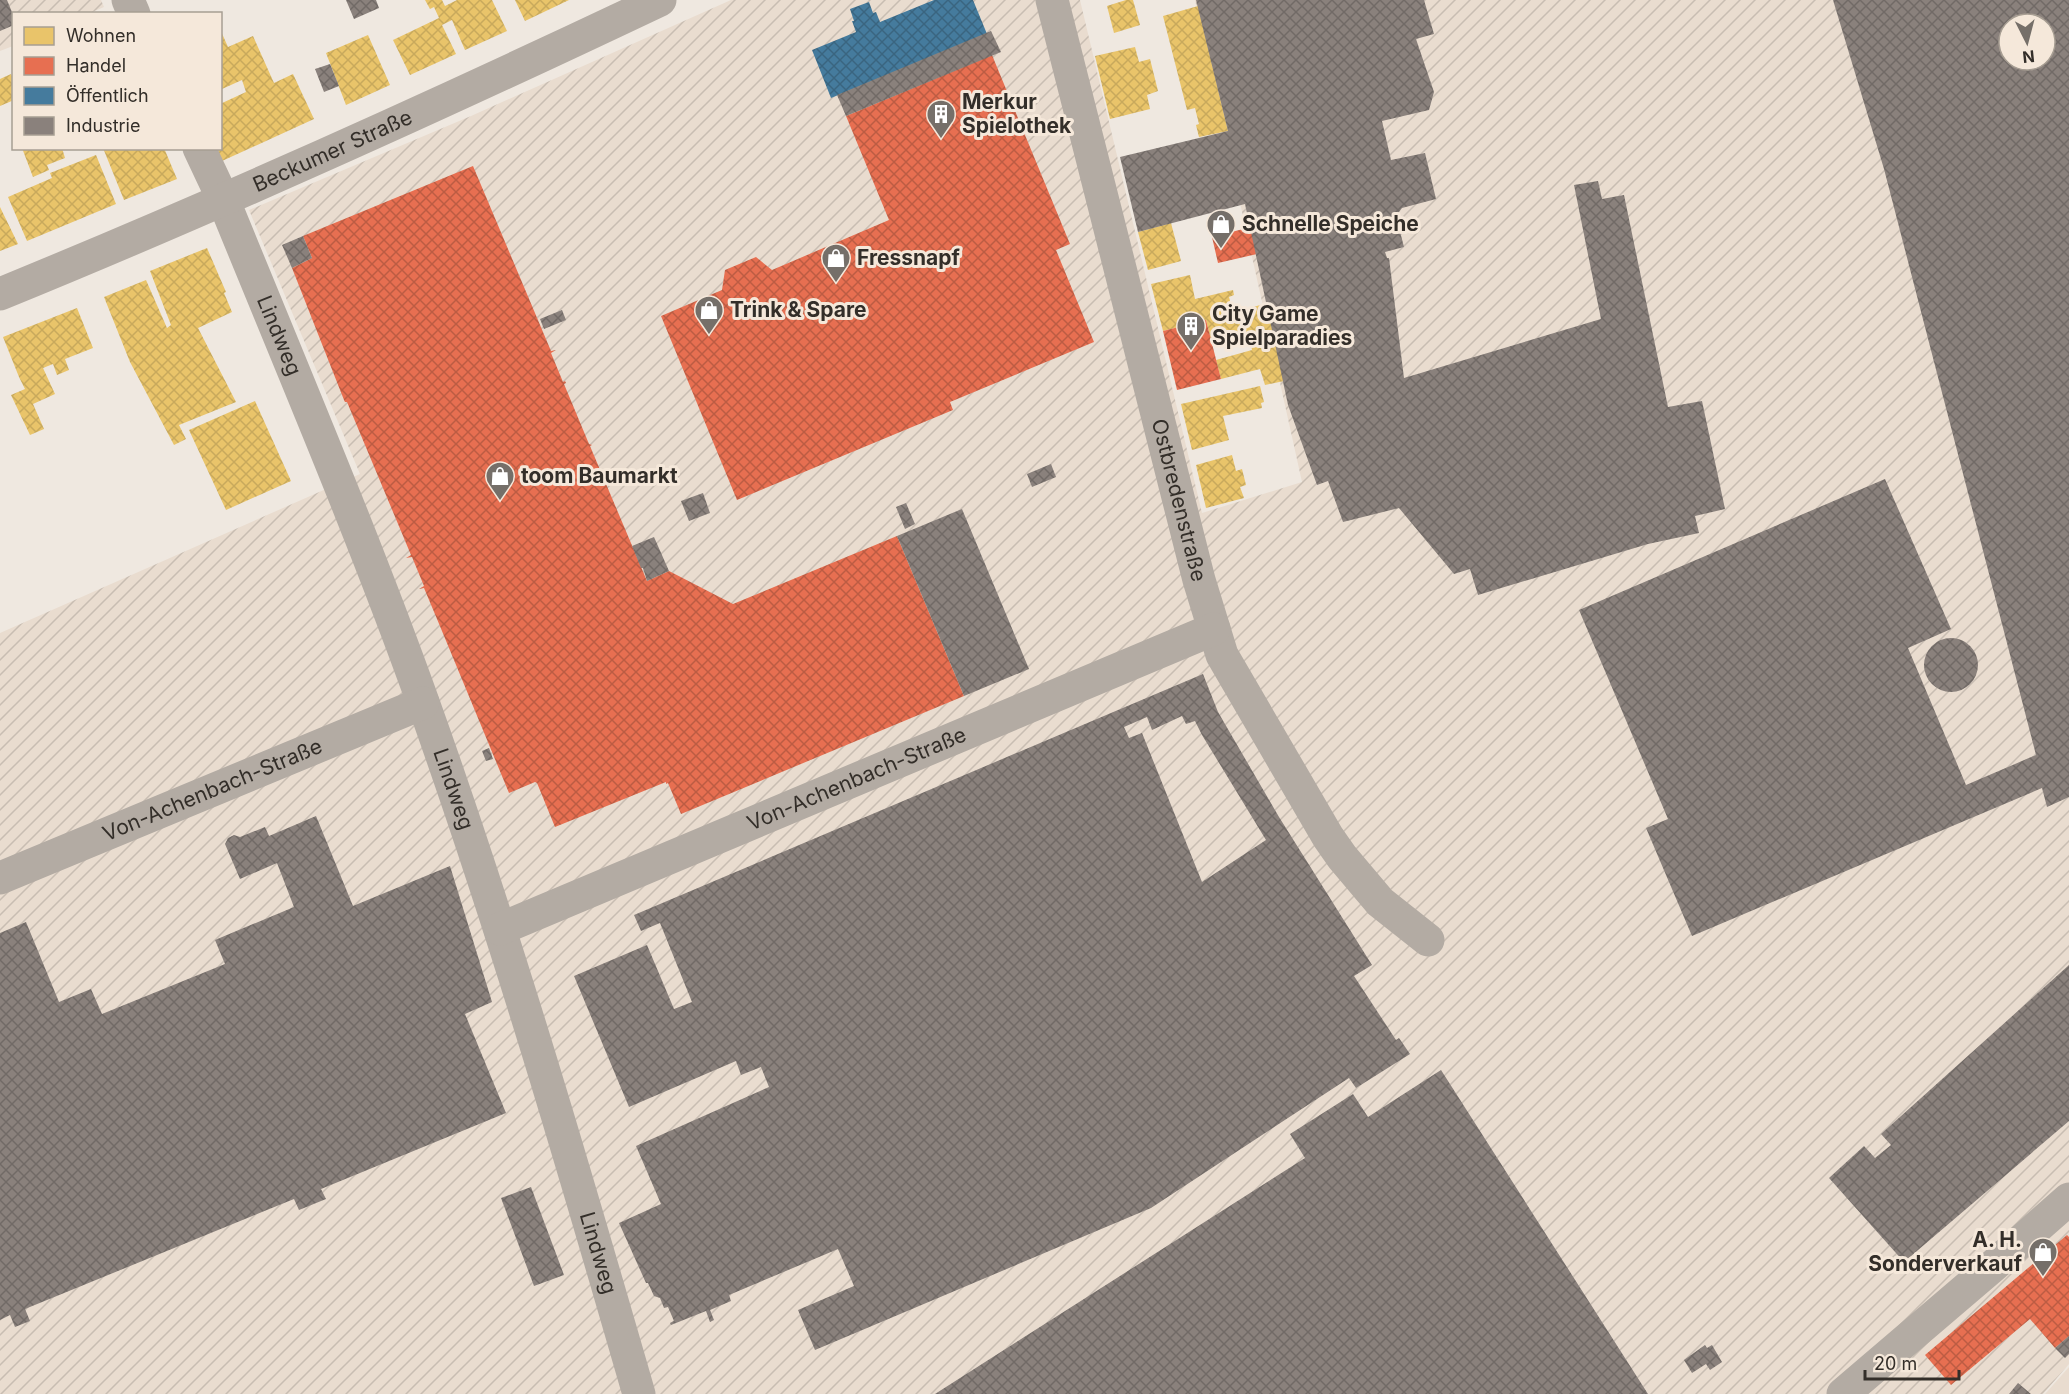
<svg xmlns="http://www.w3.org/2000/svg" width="2069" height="1394" font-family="Inter,sans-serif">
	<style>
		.built { fill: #e9dccf }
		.industrial { fill: url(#industrial-furrows); fill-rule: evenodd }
		.homes { fill: url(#homes-cross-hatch) }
		.shops { fill: url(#shops-cross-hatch) }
		.public { fill: url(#public-cross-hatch) }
		.industry { fill: url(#industry-cross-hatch); fill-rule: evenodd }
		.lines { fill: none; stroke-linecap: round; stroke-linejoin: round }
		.minor { stroke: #b3aba3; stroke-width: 33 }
		.tertiary { stroke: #b3aba3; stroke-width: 33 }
		.labels { text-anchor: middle; stroke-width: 6; stroke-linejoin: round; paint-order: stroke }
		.poi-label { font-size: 21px; font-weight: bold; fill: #332e29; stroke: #f5e8da; text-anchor: start }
		.street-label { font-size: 21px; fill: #332e29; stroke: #f5e8da }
	</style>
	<defs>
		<pattern id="industrial-furrows" width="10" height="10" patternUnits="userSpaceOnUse" patternTransform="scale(1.5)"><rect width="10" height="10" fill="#e9dccf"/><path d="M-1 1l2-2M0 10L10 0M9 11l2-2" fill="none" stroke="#c8bdb2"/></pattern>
		<pattern id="homes-cross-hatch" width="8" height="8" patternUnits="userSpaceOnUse" patternTransform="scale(1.5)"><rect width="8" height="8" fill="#e9c46a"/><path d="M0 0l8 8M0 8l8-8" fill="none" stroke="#c8a95c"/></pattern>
		<pattern id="shops-cross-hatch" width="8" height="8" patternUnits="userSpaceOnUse" patternTransform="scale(1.5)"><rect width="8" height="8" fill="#e76f51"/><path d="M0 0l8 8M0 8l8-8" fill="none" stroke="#bc5c43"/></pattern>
		<pattern id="public-cross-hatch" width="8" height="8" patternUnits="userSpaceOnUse" patternTransform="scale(1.5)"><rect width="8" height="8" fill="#457b9d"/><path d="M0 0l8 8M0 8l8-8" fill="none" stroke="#3a6580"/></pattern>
		<pattern id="industry-cross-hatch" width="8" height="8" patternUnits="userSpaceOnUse" patternTransform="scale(1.5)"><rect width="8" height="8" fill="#8a817c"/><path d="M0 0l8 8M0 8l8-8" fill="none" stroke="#716a66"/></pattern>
	</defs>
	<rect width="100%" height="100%" fill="#efe8e0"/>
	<path class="built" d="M2069,1367V1394H2045Z"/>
	<path class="industrial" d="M0,0H101L104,7L90,13L14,14L13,46L0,51Z
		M731,0H1080L1202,513L1302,482L1195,0H2069V1364L2043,1394H0V633L360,474L249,210L471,116ZM2009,24H2045V60H2009Z"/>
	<path class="homes" d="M425,0H442L445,6L457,0H492L507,31L465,50L452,20L442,25L456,54L410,75L393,40L439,18L434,7L430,9Z
		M515,0H569L525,21Z
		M1126,0H1133L1140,25L1114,33L1107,6Z
		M1198,6L1228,131L1199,137L1196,125L1199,124L1195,108L1187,110L1163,16Z
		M220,29L228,47L253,36L274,83L293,74L314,119L222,161L217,148H220V104L246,92L242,80L222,89L220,85Z
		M368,35L390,85L346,105L326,53Z
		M1135,47L1139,62L1150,59L1158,91L1147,95L1150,109L1110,119L1095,56Z
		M11,74L14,80V100L0,106V79Z
		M22,148H62L65,158L47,165L49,170L33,177Z
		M103,148H164L177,179L124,200Z
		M96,155L116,204L27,241L8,197L52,178L50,173Z
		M0,207L18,244L0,251Z
		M1171,223L1181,261L1148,270L1138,232Z
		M207,248L226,292L224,293L232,312L198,328L236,402L179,425L186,439L174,445L130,362L104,297L146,280L167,328L171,325L150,271Z
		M1190,275L1195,299L1233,290L1234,295L1229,297L1233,313L1267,303L1284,381L1265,385L1260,369L1221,379L1216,360L1252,350L1249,334L1212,343L1206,320L1163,331L1151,284Z
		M77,308L93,348L65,359L69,370L57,375L53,364L43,368L55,394L33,404L44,429L30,435L11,395L25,389L19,377L3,337Z
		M1260,386L1264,402L1261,403L1262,408L1223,416L1229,440L1192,450L1181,404Z
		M255,401L291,481L226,510L189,430Z
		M1232,455L1236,471L1242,469L1246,485L1240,487L1244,498L1206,508L1196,465Z"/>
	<path class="shops" d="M992,55L1070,244L1056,250L1094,342L950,402L953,410L737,500L661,316L722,290L725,270L756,257L772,270L889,220L846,116Z
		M473,166L551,351L556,350L551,353L563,382L565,381L566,383L564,384L589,444L592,445L590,446L647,581L669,571L733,604L897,536L964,696L681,814L668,783L666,784V782L555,827L537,783L535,782L509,793L437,619L424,588L419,589L424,586L412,557L406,558L411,555L347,402H345L344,400L292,268L312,258L303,236Z
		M1251,227L1257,254L1218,263L1212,237Z
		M1206,320L1221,379L1177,390L1163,331Z
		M2067,1235L2069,1237V1336L2055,1348L2030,1319L1951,1385L1925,1355Z"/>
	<path class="public" d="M934,0H973L987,34L831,98L812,50L856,32L852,21H854L850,9L869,2L873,13L876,12L880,22Z"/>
	<path class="industry" d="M0,0H7L14,17V25L0,31Z
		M346,0H376L379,8L354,19Z
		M1196,0H1424L1434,34L1416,39L1434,92L1429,110L1382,121L1391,160L1425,153L1436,199L1402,208L1396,216L1404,247L1385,252L1387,258H1389L1404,378L1601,319L1574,185L1598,181L1602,199L1624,195L1668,407L1702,401L1725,509L1695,516L1699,533L1648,544L1478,595L1470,569L1454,574L1399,508L1343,522L1328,481L1317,485L1288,405L1245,204L1138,232L1120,157L1228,131Z
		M1833,0H2069V797L2047,807L2042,788L1692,936L1646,828L1668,819L1579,610L1885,479L1951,629L1908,648L1966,785L2036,755L1884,169ZM2009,24H2045V60H2009Z
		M991,31L1001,52L846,116L837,95Z
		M330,64L339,86L324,92L315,69Z
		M303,236L312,258L292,268L282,245Z
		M562,310L566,320L544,329L540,319Z
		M1051,464L1056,477L1032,487L1027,474Z
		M703,493L710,513L689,521L681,501Z
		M906,503L915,524L905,529L896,507Z
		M962,509L1029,669L964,696L897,536Z
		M654,537L669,571L647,581L643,568H641L632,546Z
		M1924 665a27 27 0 1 1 54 0a27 27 0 1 1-54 0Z
		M1203,674L1218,712L1279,817L1372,965L1354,976L1396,1040L1399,1038L1410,1054L1356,1088L1349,1078L1151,1208L815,1350L798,1310L854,1286L838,1249L729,1295L731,1301L710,1310L714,1320L710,1322L706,1311L671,1325L670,1323L674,1321L668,1307L664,1308L660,1298L654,1296L648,1283H646L619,1223L661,1204L636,1146L769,1087L761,1067L741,1075L736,1061L629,1107L574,976L647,945L674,1009L692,1002L660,923L641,931L634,915ZM1182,716L1186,724L1195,721L1202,735L1266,840L1202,882L1142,733L1129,738L1124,727L1147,717L1152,730Z
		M489,748L493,759L486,761L482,751Z
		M316,816L353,906L450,866L492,1002L465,1014L506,1113L321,1189L326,1199L299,1210L294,1199L25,1309L30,1321L15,1327L10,1315L0,1320V933L26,922L59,1002L91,989L102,1014L225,964L215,940L294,907L277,863L240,879L225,844L228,838L234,835L240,837L265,827L269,836Z
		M2069,965V1121L1904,1262L1829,1178L1864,1146L1875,1158L1891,1145L1881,1134Z
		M1441,1070L1648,1394H935L1305,1158L1290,1134L1353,1094L1368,1117Z
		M531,1187L564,1275L534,1286L501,1198Z
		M2069,1336V1354L2065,1358L2055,1348Z
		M1705,1345L1707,1348L1712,1345L1722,1362L1710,1370L1706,1364L1692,1373L1684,1360Z
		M2018,1383L2031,1394H2009Z"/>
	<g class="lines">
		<g class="minor">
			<path d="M128,0L134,14"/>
			<path id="s1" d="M1052,0L1199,580L1222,655L1328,837L1342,857L1380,902L1428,940"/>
			<path id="s2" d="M199,148L223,199C291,366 362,532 423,702C504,929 572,1162 639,1394"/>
			<path id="s3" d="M0,878L423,703"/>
			<path id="s4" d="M500,929L1214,629"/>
			<path d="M1843,1394L1993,1266L2069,1199"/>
		</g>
		<path class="tertiary" id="s5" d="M0,294C223,203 443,103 660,0"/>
	</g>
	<defs>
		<g id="building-pin" transform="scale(1.5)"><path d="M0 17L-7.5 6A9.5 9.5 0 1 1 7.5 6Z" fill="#756f69" stroke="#f5e8da"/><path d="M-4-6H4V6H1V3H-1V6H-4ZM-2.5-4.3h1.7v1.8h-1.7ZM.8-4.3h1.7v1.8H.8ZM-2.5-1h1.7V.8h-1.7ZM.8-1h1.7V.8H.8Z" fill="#fff"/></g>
		<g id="shop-pin" transform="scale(1.5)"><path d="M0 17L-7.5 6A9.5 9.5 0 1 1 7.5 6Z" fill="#756f69" stroke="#f5e8da"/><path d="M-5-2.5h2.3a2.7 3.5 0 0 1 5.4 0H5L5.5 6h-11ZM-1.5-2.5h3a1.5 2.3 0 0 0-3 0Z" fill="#fff"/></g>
	</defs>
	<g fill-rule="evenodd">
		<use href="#building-pin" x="941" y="114"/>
		<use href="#shop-pin" x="1221" y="224"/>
		<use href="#shop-pin" x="836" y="258"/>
		<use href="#shop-pin" x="709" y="310"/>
		<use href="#building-pin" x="1191" y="326"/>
		<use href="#shop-pin" x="500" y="476"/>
		<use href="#shop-pin" x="2043" y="1252"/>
	</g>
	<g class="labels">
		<g class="poi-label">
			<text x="962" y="109">Merkur<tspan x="962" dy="24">Spielothek</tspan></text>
			<text x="1242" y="231">Schnelle Speiche</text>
			<text x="857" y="265">Fressnapf</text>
			<text x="730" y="317">Trink &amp; Spare</text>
			<text x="1212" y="321">City Game<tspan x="1212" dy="24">Spielparadies</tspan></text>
			<text x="521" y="483">toom Baumarkt</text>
			<text x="2022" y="1247" text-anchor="end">A. H.<tspan x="2022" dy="24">Sonderverkauf</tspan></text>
		</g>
		<g class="street-label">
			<text dy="7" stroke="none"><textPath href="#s5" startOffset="362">Beckumer Straße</textPath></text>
			<text dy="7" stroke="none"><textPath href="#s2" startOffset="204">Lindweg</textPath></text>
			<text dy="7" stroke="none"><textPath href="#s1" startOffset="516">Ostbredenstraße</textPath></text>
			<text dy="7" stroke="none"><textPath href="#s4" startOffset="387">Von-Achenbach-Straße</textPath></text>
			<text dy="7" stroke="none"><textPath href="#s2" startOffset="690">Lindweg</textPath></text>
			<text dy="7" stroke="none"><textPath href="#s3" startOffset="230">Von-Achenbach-Straße</textPath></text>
			<text dy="7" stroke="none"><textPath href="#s2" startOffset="1176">Lindweg</textPath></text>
		</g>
	</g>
	<rect x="12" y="12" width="210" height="138" fill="#f5e8da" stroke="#a79e93" stroke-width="1.5"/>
	<rect x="24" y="27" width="30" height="18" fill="#e9c46a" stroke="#a79e93" stroke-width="1.5"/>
	<text x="66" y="42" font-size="18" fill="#332e29">Wohnen</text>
	<rect x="24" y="57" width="30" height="18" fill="#e76f51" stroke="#a79e93" stroke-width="1.5"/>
	<text x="66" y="72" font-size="18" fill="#332e29">Handel</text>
	<rect x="24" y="87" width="30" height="18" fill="#457b9d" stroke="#a79e93" stroke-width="1.5"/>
	<text x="66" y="102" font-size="18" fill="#332e29">Öffentlich</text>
	<rect x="24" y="117" width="30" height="18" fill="#8a817c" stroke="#a79e93" stroke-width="1.5"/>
	<text x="66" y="132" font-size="18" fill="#332e29">Industrie</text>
	<g transform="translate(2027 42) rotate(174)"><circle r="28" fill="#f5e8da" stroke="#a79e93" stroke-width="1.5"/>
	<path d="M0-4.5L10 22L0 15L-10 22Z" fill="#756f69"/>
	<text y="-9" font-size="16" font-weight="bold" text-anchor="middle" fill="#332e29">N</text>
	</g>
	<path d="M1865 1370v9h94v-9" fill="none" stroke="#332e29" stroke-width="3"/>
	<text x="1874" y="1370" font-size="18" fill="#332e29" stroke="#f5e8da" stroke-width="4.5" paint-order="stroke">20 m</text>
</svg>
